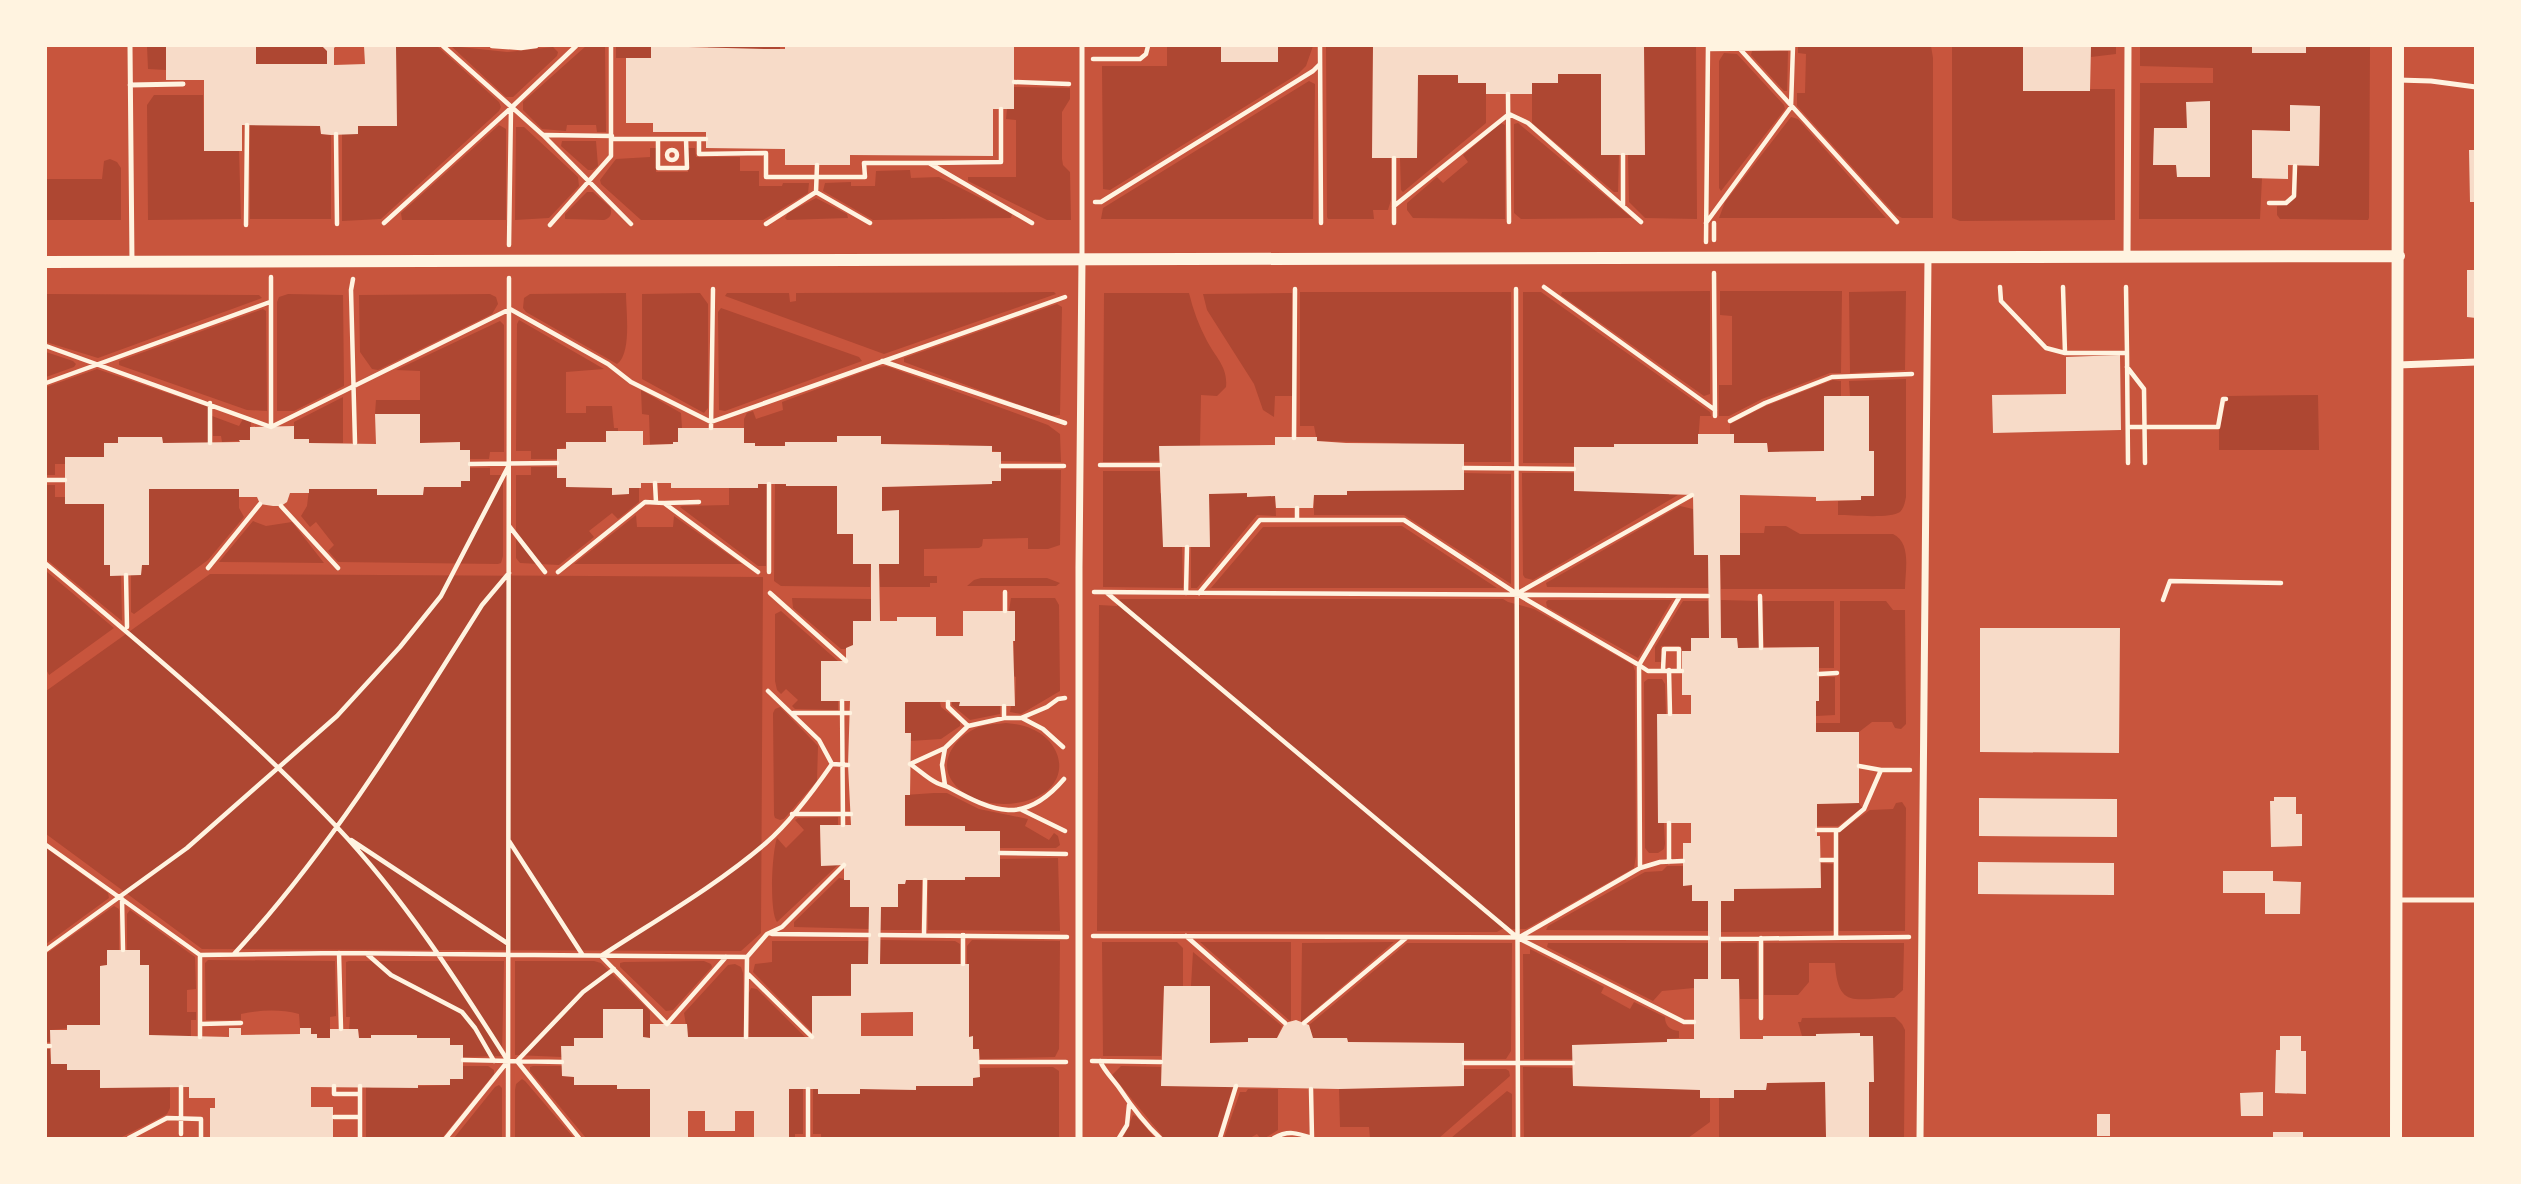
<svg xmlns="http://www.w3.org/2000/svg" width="2521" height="1184" font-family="'IBM Plex Sans',sans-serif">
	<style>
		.green { fill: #ae4732; fill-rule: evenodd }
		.building { fill: #f7dbc8; fill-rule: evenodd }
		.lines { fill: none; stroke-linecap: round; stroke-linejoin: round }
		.path { stroke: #fff3e0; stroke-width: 4.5 }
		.service { stroke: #fff3e0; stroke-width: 5 }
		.minor { stroke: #fff3e0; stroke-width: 7 }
		.tertiary { stroke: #fff3e0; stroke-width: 12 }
	</style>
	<rect width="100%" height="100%" fill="#c8553d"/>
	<path class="green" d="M147,46H166V70L148,69Z
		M256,46H322L327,51V64H256Z
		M396,46H437L499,102L501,107L499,111L381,219L342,221V134H357L358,126H397Z
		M451,46L507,52L553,47L558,52L557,56L513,97H506Z
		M586,46H605L606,132H597L596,125H567L566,131L542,129L523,110V102Z
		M616,46H651V58H616Z
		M705,46H780V49H708V46Z
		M1167,46H1221L1222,62H1278V46H1313L1306,66L1298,74L1110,190L1103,189L1102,66H1167Z
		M1326,46H1373L1372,157L1391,158V200L1388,210H1373L1374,219H1328L1327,217Z
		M1644,46H1696L1697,219L1645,218L1629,202L1628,155L1645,154Z
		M1798,46H1931L1933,58V218H1902L1896,215L1797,106V93H1805L1806,54L1798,53Z
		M1952,46H2023L2024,91H2090V89H2115V220L1960,221L1952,218Z
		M2091,46H2116V54L2091,57Z
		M2140,46H2252V53H2306V46H2370L2369,218L2368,220L2280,219L2277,215V206L2286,205L2295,198L2297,166L2319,165L2320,106L2290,105V131L2253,130L2252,178H2262L2260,219H2139L2140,83H2213V68L2140,66ZM2187,102H2209L2176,165L2153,164L2154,129L2187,128Z
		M1752,51H1788L1787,91H1784L1751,55Z
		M1724,53L1737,54L1784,105L1785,109L1721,191L1719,188V61Z
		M1558,74H1601V154L1619,155L1618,192H1614L1532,123V83Z
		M1418,75H1458V83H1486V123L1403,192L1401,190L1400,158H1417Z
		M1309,81L1315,84L1313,219H1101L1103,208Z
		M1014,87L1070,88V99L1062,112V159L1063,165L1070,172L1071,220H1047L968,181V177H1016V120L1006,119L1007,109H1014Z
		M154,95H203L204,151H239L241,219L148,220L147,105Z
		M1791,117L1798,119L1886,218H1719L1725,202Z
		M1501,123L1505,125V219L1413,218L1407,210V203L1437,177L1443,183L1468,162L1463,155Z
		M1518,123L1632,218L1521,219L1514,213V124Z
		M250,125L320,126L321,134L331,135V219H250Z
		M499,125L506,129V220H402L401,213Z
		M516,127H524L578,177L579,186L549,218L515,220Z
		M562,141H596L598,166L593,170H588L561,146Z
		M650,148H657L656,172H688V148H695L696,157H740V171H759V186H782L783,183H809L808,193L763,220H641L601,184L600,180L616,159L650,157Z
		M110,159L117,162L121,168V220H46V179H102L104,161Z
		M910,170L911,178L939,177L1012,214L1011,218L873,220L823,191L825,183L851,182V186H875L876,171Z
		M587,192H593L610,207C613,214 610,218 604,220L565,219V214Z
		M816,198L847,214L848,218L787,220L785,218L788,213Z
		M1710,291V394L1704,396L1561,295L1562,292Z
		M1720,291H1842L1841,373H1830L1762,399L1729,416H1719V385H1732V316L1720,315Z
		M1906,291L1905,370L1850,373L1849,292Z
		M1054,292L1056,294L884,354L725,296L727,293H789L790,302L796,301V293Z
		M1300,292H1511V462H1463L1398,443L1317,441L1314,426H1300Z
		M1523,292H1541L1710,412L1711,416H1700L1698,444H1614V447H1575L1574,463H1523Z
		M626,293C626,311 632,353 617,364L526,312L523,308L524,298L530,294Z
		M700,293L708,304V408L704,413L642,379V294Z
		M1104,293H1189C1193,310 1199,326 1207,341C1216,358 1228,367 1226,387L1217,396L1201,395L1200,446L1159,447V461L1103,462Z
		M1292,293V396H1275L1274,417L1263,410L1254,384L1207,310L1203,294Z
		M46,294L259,295L262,298L98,358L46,342Z
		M288,294L343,295L344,386L294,411H277V302L279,297Z
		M490,294L496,297L498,304L492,314L378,370L372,369L360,352L359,295Z
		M1057,304L1062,307L1060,415L1050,416L904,362V358Z
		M721,308L859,357L862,361L725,411L719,410L718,312Z
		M263,309L266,311L267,411L247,410L119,365V361Z
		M519,320L604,369L566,372V413H586V406H612L614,428H618V431L606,442L557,449V459H531V451H516L517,324Z
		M500,321L504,325V452H490L489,459H470V450H460V442L420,443V414H375L376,400H420V371L396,370Z
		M46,352L73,361L76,364L74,367L46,377Z
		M886,366L1048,425L1060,434L1061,462L1001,461V452L950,446L949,444H881V436H837V442H786L785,446H755V443H744V419L747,413L753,411L756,419L783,410L782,402L877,367Z
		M97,369L208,407V443H163L162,437H118V443H104V457H65V464H55V475H46V387Z
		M1906,379V497C1905,502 1904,508 1900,512C1890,519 1851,515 1838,515V501L1861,500V496H1874L1873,451H1869V396H1850L1849,381Z
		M1833,380L1841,381V396L1824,397V451L1768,452L1767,443H1734V434H1730V424L1766,406Z
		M641,390L681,413L682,428H678V442L673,444L650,445L649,415L642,414Z
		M2318,395L2319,450H2219V431L2227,396Z
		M343,397V443H309V439H294V422Z
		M212,416L239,426L243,419L251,421L250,440L222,442L221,436H213Z
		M531,467H557V478H566V486L612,488L613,495L628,494L629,488H639V502L618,519L612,513L589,531L594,537L559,565L520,563L516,558V475H531Z
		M470,468H490V475H503V556L501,563L498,564L338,562L328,551L334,545L316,522L310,527L301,516L307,506L309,489H377L378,495H423L424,487H460L461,481H470Z
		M1001,469L1061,470L1060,545L1048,549H1028V538L983,539L982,546L979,548L924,549V576H937V583H930V587H880L879,564H899V511H882V487L991,484L992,481H1001Z
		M1103,471H1160V493L1163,494V547H1182L1183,588L1103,587Z
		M1464,473L1511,474V584L1404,515H1314V495H1347V491L1463,490Z
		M1522,473H1574L1575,491L1669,492V495H1678L1533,580L1525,578L1523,575Z
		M758,484H767L766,566H758L680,507L682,506L729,505V488H758Z
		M775,484L837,486V534H853V564H871L870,587L781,586L774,581Z
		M46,485H55V497H65V504H104V565H110V575H121L122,621L46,559Z
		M149,489H239V508L244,517L208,560L134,614L131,612V575H141Z
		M1247,493V497L1275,496L1276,516L1257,515L1197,588H1191V547H1210L1209,494Z
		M1680,506L1693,509L1695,554L1708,555V588L1547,587L1546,583Z
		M636,515L637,527H673L674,516L742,564H574Z
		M253,521L266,526L292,522L324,563L219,562Z
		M1402,526L1497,588H1211L1263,527Z
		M1765,526H1786L1800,534H1893C1912,543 1905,571 1905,589H1721L1720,555H1740V533H1764Z
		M46,571L114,628L49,675L46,669Z
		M210,574L763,577L761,933L741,951L202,949L46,834V691Z
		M981,578H1047L1060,583L1056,586H967L974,580Z
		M792,598L871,599V621H854L853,645L846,649H841L793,608Z
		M1011,598H1055L1059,605L1060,691L1021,714L1010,712L1011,706H1015L1016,677L1013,676L1015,611H1009Z
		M1120,599H1503L1508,602L1534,609L1633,665L1635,671L1636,856L1634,868L1526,929H1502L1497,932L1097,931L1099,605L1117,606Z
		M1548,600H1672L1638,658L1547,607L1546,602Z
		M1721,600L1758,601L1759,648H1738L1737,638H1721Z
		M1683,601H1708L1709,638H1691V651H1682L1681,646H1661V662H1655V647Z
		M1763,601H1834V668H1819V647H1764Z
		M1840,601H1886L1893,610H1905L1906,724L1901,729L1895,728L1892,722H1872L1859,732H1816V723H1840Z
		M781,611L838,661L821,701H838V710L795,709L792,706L798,700L786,689L781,694L777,690L775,681V614Z
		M1819,677H1835V715L1816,716V701H1819Z
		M1648,679H1662L1665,684L1666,714H1658L1665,844L1664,849L1658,853H1649L1645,848L1644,682Z
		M905,702H940L941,707L960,722V726L941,739L910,741V733H905Z
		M952,702H960V706H1000V714L970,720L952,705Z
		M780,707L818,746L817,781L784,819L780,820L775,818L774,815L773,713L775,709Z
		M1006,723C1015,724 1024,725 1032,729C1056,739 1070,768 1049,789C1024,811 971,809 952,781C937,759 959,734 979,727C988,724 997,724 1006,723Z
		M934,793H947L979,809L1028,819L1025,826L1049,840L1054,833L1058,836L1060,845L1056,848H1000V831H965L964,826L905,825V795Z
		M1902,802L1906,808L1905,931H1839L1838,833L1870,810L1893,809L1896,803Z
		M1859,803L1862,808L1838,826H1817V804Z
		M838,817V825L820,826L821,865H838L777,922C769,911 772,852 777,838L786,848L804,830L795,820L798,818Z
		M46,848L108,893L109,898L46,944Z
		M1058,858L1060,931L928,930V880H965V877H1000V859Z
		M1821,863L1833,864V931L1721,932V901H1734V889L1821,888Z
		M1667,866H1683V885H1692V901H1708V931L1546,930L1548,926L1645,872L1662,871Z
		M839,878L850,880V907H869V929L794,927V922Z
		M906,880H922L921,930H880L881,907L898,884H905Z
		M114,906L119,909V951H107V965L100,966V1025L51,1030L50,1042H46V954Z
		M130,910L195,957L196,989L187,990V1012H196V1020H191V1037L149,1035L140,965L127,950V914Z
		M880,940L955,941L960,944V964H880Z
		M972,940L1060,941L1059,1049L1055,1057L980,1059L979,1049H973V1037H969V964H967V946Z
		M772,941H869L868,964L851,995L812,996V1032L753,972L755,964L772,962Z
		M1102,942H1177L1183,948V986L1164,987L1161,1056H1103Z
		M1200,942H1291V1021H1290Z
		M1394,942L1301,1022L1302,943Z
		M1407,943H1512L1511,1051L1506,1059H1464L1463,1043L1348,1042L1347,1038H1313L1309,1025Z
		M1548,943H1708V979H1694V988L1662,991L1653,1001L1547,947Z
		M1721,943H1757L1758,999H1740L1739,979H1721Z
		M1764,943H1904L1903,990L1894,998C1855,998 1838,1010 1835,963H1809V982L1798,995H1764Z
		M1530,949L1604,987L1601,993L1630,1009L1634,1002L1665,1017C1665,1026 1670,1030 1679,1031V1038L1667,1039V1042L1573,1045V1059H1524L1523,954H1530Z
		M1193,952L1282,1026L1277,1038H1249L1248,1042L1210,1043L1191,986Z
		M208,960L335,961L336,1016L330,1017V1038H317V1034H311V1028H300L299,1014C279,1009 261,1010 241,1014V1020H206L205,963Z
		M349,961H504L502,1056L463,1057V1045H450L449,1038H417V1035H371V1038H359L358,1029H349L350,1017H346V962Z
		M515,961H594L601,963L650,1011V1038L643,1037L603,1009V1038H574V1046H561L562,1057L515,1055Z
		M624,962L704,961L711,964L712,967L673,1010L666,1011L620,967V963Z
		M735,964L741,967L743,973L744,1037H688L684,1013L728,965Z
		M751,988L757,989L805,1037H749V993Z
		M1895,1017L1902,1024L1905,1030L1904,1138H1848L1869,1082H1874L1873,1036H1860L1859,1033L1817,1034L1816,1036H1802L1798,1022H1801L1802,1018Z
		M46,1049H50L51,1064H67V1070H100V1088L170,1087V1108L167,1114L120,1138H46Z
		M463,1066H488L494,1070V1074L442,1138H366V1086L372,1088L450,1085V1079H463Z
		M533,1066H562V1076L574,1077V1085H617V1089H650V1138H586L530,1071V1067Z
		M1121,1066L1161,1067L1162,1086L1233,1087L1217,1138H1164L1112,1075Z
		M1053,1067L1059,1071V1138H821V1134H813V1089H818L819,1094H860V1089L915,1090L916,1086L980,1077V1068Z
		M1523,1067L1572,1068L1573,1086L1700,1090V1098H1710V1122L1688,1138H1524Z
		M1464,1069H1506L1509,1071L1510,1076L1439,1138H1370L1369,1127H1340L1339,1089L1463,1086Z
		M522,1079L525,1081L574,1138H515V1090L516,1084Z
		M1825,1082L1826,1137L1841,1138H1719V1098H1734V1090H1766L1767,1083Z
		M499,1085L502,1088V1138H454L495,1087Z
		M789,1089H803V1134H795V1138H789Z
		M1248,1089H1278V1130L1265,1138H1260L1257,1134L1250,1138H1224L1240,1092H1246Z
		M1507,1091L1512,1094V1138H1451Z
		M1133,1115L1136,1116L1155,1138H1123Z"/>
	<path class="building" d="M166,46H256V64H327V51L322,46H336L334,48V65L365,64L364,46H396L397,126H358V134L331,135L321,134L320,126L242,125V151H204V80H166Z
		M651,46L766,49H785V46L1014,47V109H993V156L850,155V165H785V149L706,148V132H653V123H626V58H651Z
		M1221,46H1278V62H1221Z
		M1373,46H1644L1645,155H1601V74H1558V83H1532V94H1486V83H1458V75H1418L1417,158H1372Z
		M2023,46H2091L2090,91H2023Z
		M2252,46H2306V53H2252Z
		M2210,101V177H2177L2176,165H2153L2154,128H2187L2186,102Z
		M2290,105L2320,106L2319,166L2288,165V179L2252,178V130L2290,131Z
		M2469,150H2476V202H2470Z
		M2467,270H2476V318L2467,317Z
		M2120,355L2121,430L1993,433L1992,395L2066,394V357Z
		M1824,396H1869V451H1874V496H1861V500L1816,501V497L1740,495V555H1720L1721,638H1737L1738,648L1819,647V701H1816V732H1859V803L1817,804V836H1820L1821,888L1734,889V901H1721V979H1739L1740,1039H1763V1036H1816V1034L1860,1033V1036H1873L1874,1082H1869V1137H1826L1825,1082L1767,1083L1766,1090H1734V1098H1700V1090L1573,1086L1572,1045L1667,1042V1039H1694V979H1708V901H1692V885L1683,886V843H1691V823H1658L1657,714H1691V695H1682V651H1691V638H1709L1708,555H1694L1693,495L1574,491V447H1614V444H1698V434H1734V443H1767L1768,452L1824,451Z
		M375,414H420V443L460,442V450H470V481H461V487H424L423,495H377V489H309V493H290L287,502L281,506H273L260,504L257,497H239V489H149V565H142L141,575L110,576V565H104V504H65V457H104V443H118V437H162L163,443L240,442L239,440H250V427L294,426V439H309V443L376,444Z
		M678,428H744V443H755V446H785V442H837V436H881V444L992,446V452H1001V481H992V484L882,487V511L899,510V564H879L880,621H897V617H936V636H963V611H1015V641H1013L1015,706H959L960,702H905V733H911L910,795H905V826H965V831H1000V877H965V880H906L905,884H898V907H881L880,964H969V1037L973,1036V1049H979L980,1077L973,1078V1086H916V1090L860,1089V1094H818V1089H789V1138H754V1111H735V1131H705V1111H688V1138H650V1089H617V1085H574V1077L562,1076L561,1046H574V1038H603V1009H643V1037L650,1038V1024H687L688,1037H812V996H851V964H868L869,907H850V880H844V865L821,866L820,825H851L848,765L850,701H821V661H846V648L853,645V621H871V564H853V534H837V486H786V484H758V488H671V483H641V488H629V494L612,495V488L566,487V478H557V449H566V442H606V431H643V445L673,444V442H678ZM913,1012V1036H861V1013Z
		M1275,437H1317V441L1346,443L1464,444V490L1347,491V495H1314L1313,508H1276L1275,496L1247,497V493L1209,494L1210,547H1163L1159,446L1275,445Z
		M1980,628H2120L2119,753L1980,752Z
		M2274,797H2296V814H2302V846L2271,847L2270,801H2274Z
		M1979,798L2117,799V837L1979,836Z
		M1978,862L2114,863V895L1978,894Z
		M2223,871H2273V881L2301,882L2300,914H2265V893H2223Z
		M107,950H140V965H149V1035L229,1037V1028H241V1035L300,1034V1028H311V1034H317V1038H330V1029H358L359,1038H371V1035H417V1038H450V1045H463V1079H450V1085H418V1088L311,1087V1107H333V1138H210V1108H215V1098H189V1087L100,1088V1070H67V1064H51L50,1030H67V1025H100V966L107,965Z
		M1164,986H1210V1043L1248,1042V1038H1277L1285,1023L1296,1020L1309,1025L1313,1038H1347L1348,1042L1464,1043V1086L1339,1089L1161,1086Z
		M2280,1036H2301V1051H2306V1094L2275,1093L2276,1050H2280Z
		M2263,1092V1116H2241L2240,1093Z
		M2097,1114H2110V1136H2097Z
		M2273,1132H2303V1138H2273Z"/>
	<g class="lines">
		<path class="path" d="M443,46L543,135L631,224
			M492,46L521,48L536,46
			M1320,46L1321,223
			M1739,48L1897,222
			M1708,49L1793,48
			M1093,59H1140L1146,54L1148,46
			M1014,82L1069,84
			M1508,94L1509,222
			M336,134L337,224
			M544,135L612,136
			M612,139H699V154L766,153V177H865L864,163H929L1032,223
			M658,139V168H687L686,139
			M699,139H706
			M667 155a5 5 0 1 1 10 0a5 5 0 1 1-10 0Z
			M929,163L1001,162V109
			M816,192L870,223
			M1095,202H1101L1313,71L1320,64
			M2269,203H2286L2294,196L2295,166
			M1394,206L1509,114L1528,123L1641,222
			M1623,206V155
			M384,223L511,108L576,46
			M1394,223V158
			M1706,223L1791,107L1793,46
			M1714,223V240
			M766,224L816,192L817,165
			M246,225L247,125
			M550,225L611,156V46
			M1706,242L1708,46
			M509,245L511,108
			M1714,273L1715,416
			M271,277V427
			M353,279L351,290L355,443
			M1544,287L1715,410
			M2000,287L2001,301L2046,348L2065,353H2127L2126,287
			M2063,287L2065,353
			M1516,289L1518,1138
			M46,346L271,427L510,309L608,364L631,382L711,422L1065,297
			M2127,353L2128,463
			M882,361L1065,423
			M2127,367L2144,389L2145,463
			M46,383L270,302
			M1730,421L1765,403L1832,377L1912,374
			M2128,427H2218L2223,399H2226
			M711,428L713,289
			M1294,438L1295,289
			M210,443V403
			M470,464L557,463
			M1100,465H1160
			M1001,466H1064
			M1464,468L1574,469
			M46,480H65
			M655,483L656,502
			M665,503L699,502
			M281,506L338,568
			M1297,508V520
			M509,526L545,572
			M46,564C145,647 247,732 336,826C403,897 456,979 508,1061L446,1138
			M208,568L260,504
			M558,572L645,502L664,503L758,572
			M769,572V484
			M126,575L127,627
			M1094,592L1708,596
			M770,593L846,661
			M1107,593L1518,938L1684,1022H1694
			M1186,593L1187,547
			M1199,593L1260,520H1404L1517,594L1639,665L1640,868L1518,938
			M1518,593L1692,495
			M1680,596L1639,665L1648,671H1682
			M1760,596L1761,648
			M2163,600L2170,581L2281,583
			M1005,611V592
			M1663,670L1664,649H1679V671
			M1669,670L1670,714
			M1819,674L1837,673
			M768,691L819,740L832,764
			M842,701L843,825
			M948,702V707L968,726
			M1004,706V718
			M793,713H850
			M1022,718L1043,729L1063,747
			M945,748L942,765L945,785
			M1859,766L1881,770H1910
			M1064,779C1024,826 994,812 948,787C944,785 941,785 937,783C928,779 919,770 910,764L945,748L968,726L1004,718H1021L1047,707L1058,699L1065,698
			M1022,810L1065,831
			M792,814H851
			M1817,830H1836V937
			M1836,830H1839L1864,809L1881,770
			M351,840L507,943
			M509,841L582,954
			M46,845L200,955L339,953L747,957L767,934L782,927L844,865
			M1000,853L1066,854
			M1821,860H1835
			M1669,862V823
			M1640,868L1660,862L1683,861
			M122,899L123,950
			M772,934L869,935
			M880,935L1067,937
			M924,935L925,880
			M963,935V964
			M1093,936L1708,938
			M1186,936L1285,1023
			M1721,939L1909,937
			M46,950L187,848L337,716L400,647L441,596L508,467
			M339,953L341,1029
			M234,954C331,849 406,726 482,605L509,573
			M367,954L391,975L462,1012L475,1028L494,1061
			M726,957L667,1024L601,956C656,920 716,886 766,843C790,822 814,790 832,764L848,765
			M748,974L812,1037
			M1761,1018V938
			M1304,1023L1406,938
			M200,1024L241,1023
			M200,1037V955
			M746,1037L747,957
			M46,1046H50
			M463,1060L562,1062
			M1092,1061L1161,1062
			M1100,1061C1105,1072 1113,1079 1120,1089C1132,1107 1144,1123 1160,1138
			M980,1062H1066
			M1464,1063H1573
			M334,1086V1094H360
			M808,1089V1138
			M1311,1089L1312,1138
			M334,1117H360
			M181,1134V1087
			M129,1138L167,1118L201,1119V1138
			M360,1138V1086
			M508,1138L509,278
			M579,1138L517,1061L583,992L614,969
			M1119,1138L1127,1125L1129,1105
			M1220,1138L1236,1086
			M1274,1138C1288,1130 1297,1133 1312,1138"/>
		<path class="service" d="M130,46L132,262
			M1082,46V259
			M2398,80L2431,81L2476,87
			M130,85L183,84
			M2396,900H2476"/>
		<path class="minor" d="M2127,256L2128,46
			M2398,365L2476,362
			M1079,1138V568L1082,259
			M1920,1138L1928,257"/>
		<path class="tertiary" d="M46,262L2399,256
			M2396,1138L2398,46"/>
	</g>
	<rect width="2521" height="1184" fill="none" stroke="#fff3e0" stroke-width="94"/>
</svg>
